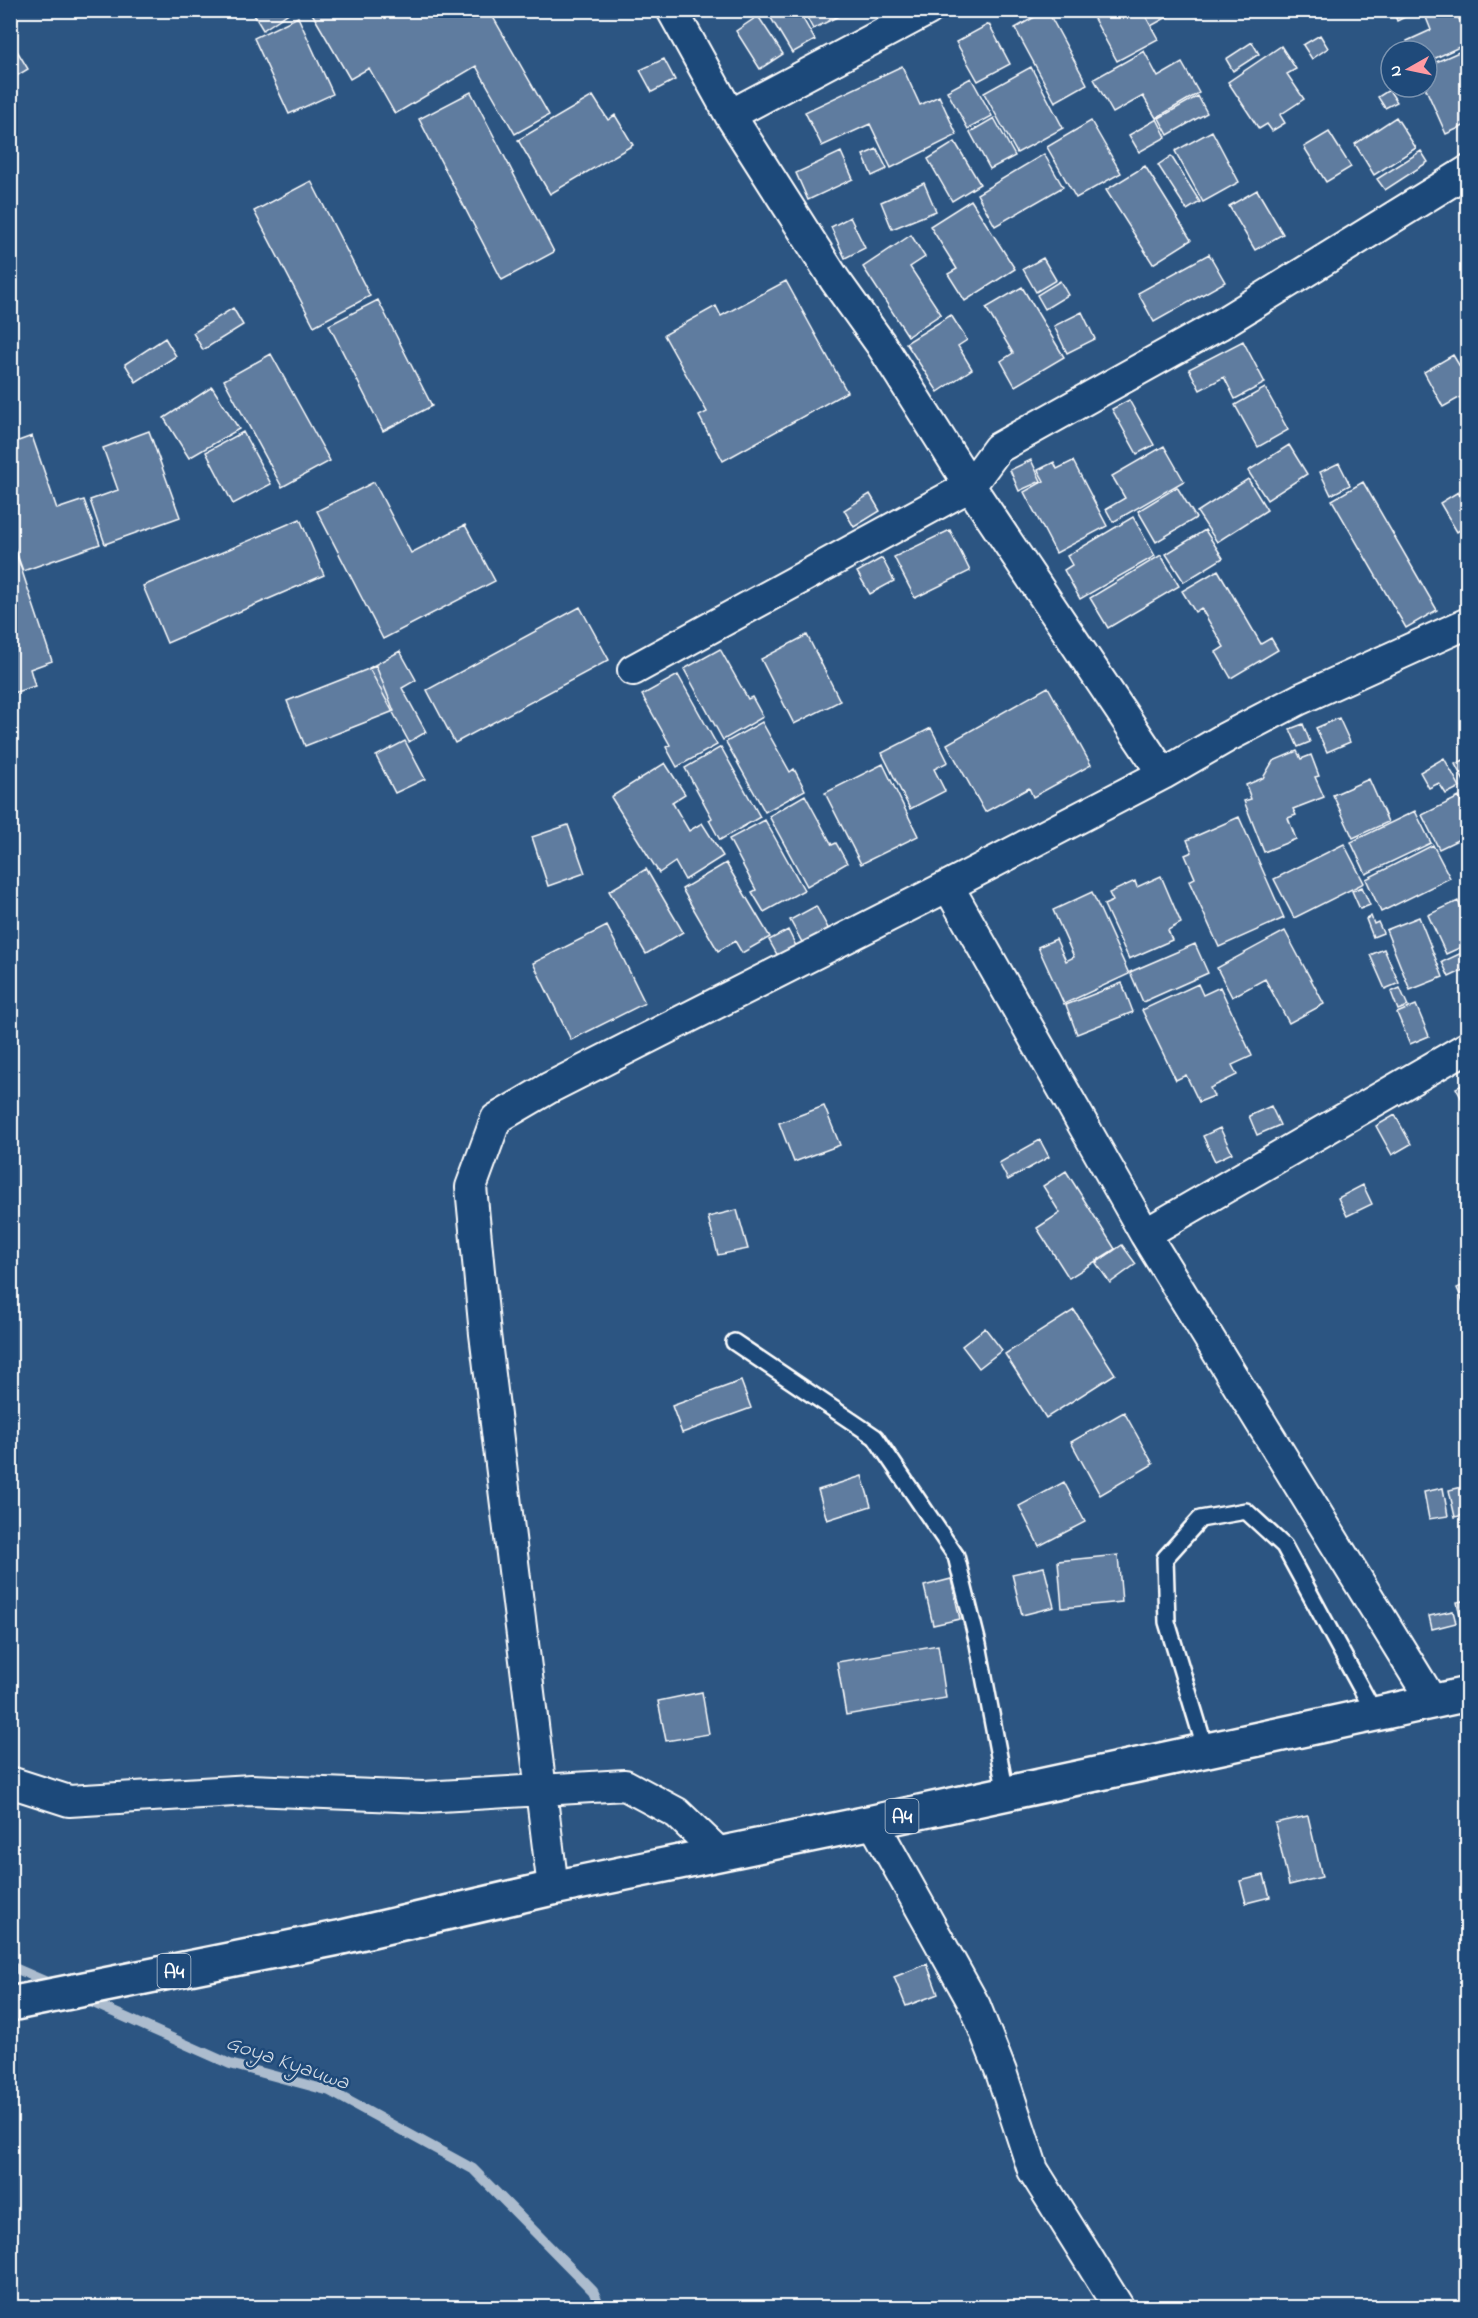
<svg xmlns="http://www.w3.org/2000/svg" width="1478" height="2318" font-family="'Indie Flower',sans-serif">
	<style>
		.lines { fill: none; stroke-linecap: round; stroke-linejoin: round }
		.stream { stroke: #acbcce; stroke-width: 10 }
		.building { fill: #5e7c9f; stroke: #fff; stroke-width: 1.5 }
		.service-casing { stroke: #fff; stroke-width: 20 }
		.minor-casing { stroke: #fff; stroke-width: 34 }
		.trunk-casing { stroke: #fff; stroke-width: 38 }
		.service { stroke: #1f4a7a; stroke-width: 15 }
		.minor { stroke: #1f4a7a; stroke-width: 30 }
		.trunk { stroke: #1f4a7a; stroke-width: 33 }
		.labels { text-anchor: middle; stroke-width: 5; stroke-linejoin: round; paint-order: stroke }
		.shield { fill: #1f4a7a; stroke: #bcc9d7; stroke-width: 1.5 }
		.shield-label { font-size: 20px; font-weight: bold; fill: #fff }
		.water-label { font-size: 22px; font-style: italic; fill: #d5dde6; stroke: #1f4a7a }
	</style>
	<rect width="100%" height="100%" fill="#2c5582"/>
	<filter id="ink" filterUnits="userSpaceOnUse"><feTurbulence type="fractalNoise" baseFrequency=".0167" numOctaves="2"/><feDisplacementMap in="SourceGraphic" scale="12" xChannelSelector="R" yChannelSelector="G"/><feConvolveMatrix kernelMatrix="1 2 1 2 8 2 1 2 1" color-interpolation-filters="sRGB"/></filter>
	<g filter="url(#ink)">
		<g class="lines">
			<path class="stream" d="M10,1966L54,1985
				M82,1998L230,2064L330,2091L473,2169L593,2291L601,2308"/>
		</g>
		<path class="building" d="M251,10H293L263,30Z
			M310,10H457L459,14L464,10H489L549,115L515,134L476,66L395,114L369,68L350,79Z
			M737,10H750L741,16Z
			M773,10H798L815,40L792,53L768,13Z
			M803,10H836L839,16L813,29Z
			M1047,10L1087,84L1055,102L1015,28Z
			M1100,10H1142L1158,39L1117,61L1092,15Z
			M1143,10H1180L1151,26Z
			M1393,10H1419L1397,21Z
			M1423,10H1455L1468,39V43L1427,62V51H1411L1407,41L1431,30Z
			M758,16L783,54L760,69L736,31Z
			M298,17L333,94L289,114L254,38Z
			M989,24L1010,64L978,81L956,42Z
			M1320,35L1328,48L1312,59L1303,45Z
			M10,39L28,69L10,80Z
			M1252,42L1259,54L1233,71L1226,59Z
			M1281,46L1296,69L1287,74L1304,99L1280,115L1285,123L1272,131L1267,124L1259,129L1228,82Z
			M1468,48V124L1446,134L1425,87H1427V66Z
			M1144,51L1158,77L1182,63L1199,93L1156,118L1143,96L1113,113L1094,79Z
			M664,59L675,80L652,92L640,70Z
			M902,66L920,105L939,96L957,135L891,168L870,124L822,146L805,112Z
			M1031,67L1063,128L1017,153L984,93Z
			M971,78L992,116L968,129L947,91Z
			M1389,90L1397,102L1385,108L1378,97Z
			M471,92L554,252L502,280L419,119Z
			M593,96L608,120L615,115L633,145L550,194L518,140Z
			M1198,96L1207,113L1168,135L1159,118Z
			M1396,117L1416,148L1374,175L1355,144Z
			M994,118L1015,156L990,169L970,132Z
			M1157,119L1166,137L1139,152L1129,135Z
			M1091,121L1121,173L1076,198L1047,147Z
			M1212,131L1239,182L1203,202L1175,151Z
			M1329,132L1351,167L1326,182L1304,147Z
			M955,142L980,184L952,201L928,159Z
			M877,149L887,169L872,176L863,155Z
			M1421,151L1428,162L1385,190L1377,179Z
			M841,152L853,179L808,200L796,173Z
			M1044,154L1063,187L995,226L977,194Z
			M1171,156L1200,202L1187,210L1158,165Z
			M1145,166L1191,240L1153,264L1106,190Z
			M311,181L370,296L314,326L254,211Z
			M924,183L936,211L892,229L881,202Z
			M1257,190L1283,234L1255,250L1229,206Z
			M971,200L1015,269L965,301L948,274L957,269L930,226Z
			M850,217L865,248L845,258L831,227Z
			M911,235L925,257L910,267L941,314L908,336L863,267Z
			M1209,254L1225,282L1154,322L1138,293Z
			M1043,258L1056,280L1036,292L1023,269Z
			M786,281L847,392L723,461L699,416L707,412L664,335L716,306L721,316Z
			M1060,281L1068,295L1045,309L1037,295Z
			M1022,287L1064,357L1015,386L1001,361L1013,353L986,308Z
			M378,300L432,406L383,431L329,325Z
			M233,308L243,325L203,350L193,333Z
			M1082,312L1095,339L1067,353L1054,326Z
			M951,315L967,340L958,346L972,369L938,392L906,343Z
			M165,338L176,356L136,382L125,364Z
			M1243,341L1265,383L1235,399L1224,377L1200,390L1189,369Z
			M271,354L330,461L282,487L224,380Z
			M1453,355L1468,380V393L1443,407L1424,372Z
			M212,387L239,429L189,458L164,418Z
			M1265,388L1288,430L1258,447L1235,405Z
			M1129,400L1154,445L1137,454L1112,409Z
			M149,431L180,517L105,544L90,500L118,490L103,448Z
			M243,432L271,484L233,504L206,452Z
			M32,436L57,509L84,500L100,544L23,571L10,535V444Z
			M1289,445L1307,474L1267,500L1248,471Z
			M1164,446L1184,481L1113,522L1106,509L1125,498L1112,476Z
			M1031,460L1041,481L1019,491L1010,470Z
			M1073,461L1107,526L1056,553L1024,492L1044,481L1038,470L1054,462L1057,469Z
			M1339,463L1350,485L1331,495L1320,472Z
			M1248,479L1267,510L1217,542L1197,512Z
			M374,482L411,553L465,525L495,581L383,639L317,511Z
			M1363,482L1437,610L1406,628L1332,500Z
			M1177,487L1196,518L1156,542L1138,511Z
			M1458,492L1468,508V525L1457,532L1440,503Z
			M870,494L880,511L854,527L844,510Z
			M1133,517L1155,556L1080,599L1064,570L1072,565L1067,556Z
			M300,519L324,575L167,643L143,586Z
			M950,530L970,571L915,598L894,557Z
			M1205,530L1223,558L1184,582L1166,554Z
			M14,547L52,661L30,669L35,686L10,694V548Z
			M1161,555L1179,586L1108,628L1090,598Z
			M882,558L894,581L870,594L857,572Z
			M1218,570L1261,644L1271,638L1278,650L1231,678L1216,652L1224,647L1201,608L1195,612L1182,591Z
			M580,607L609,660L455,743L427,690Z
			M807,635L840,701L794,724L761,659Z
			M720,649L748,699L752,697L763,717L723,740L684,669Z
			M400,651L416,680L402,688L426,732L409,742L369,668Z
			M376,666L394,711L305,746L287,701Z
			M678,675L717,745L677,767L666,747L670,745L642,695Z
			M1048,687L1091,765L1033,797L1029,788L985,812L947,744Z
			M1339,718L1350,742L1327,752L1316,728Z
			M762,722L790,772L794,769L805,790L765,812L726,742Z
			M1303,724L1310,742L1298,747L1290,729Z
			M931,728L948,762L934,769L945,791L910,809L882,753Z
			M405,741L425,779L395,793L376,756Z
			M721,747L760,817L720,840L709,820L712,818L685,768Z
			M1297,751L1301,759L1311,755L1319,776L1315,777L1324,797L1293,809L1296,815L1288,818L1296,839L1264,852L1244,801L1251,799L1246,785L1263,778L1273,761Z
			M1444,758L1460,787L1446,794L1439,783L1429,788L1420,772Z
			M1468,758V789L1455,764Z
			M665,763L685,794L672,802L689,831L702,823L723,856L685,880L675,862L659,873L611,797Z
			M883,764L918,836L861,864L825,793Z
			M1369,779L1388,822L1353,838L1333,795Z
			M805,795L832,845L836,843L847,863L807,886L769,816Z
			M1459,797L1468,815V835L1439,849L1422,815Z
			M1415,811L1431,843L1366,874L1351,842Z
			M1239,817L1284,918L1219,947L1189,881L1195,878L1185,855L1192,852L1187,840Z
			M765,820L804,890L764,912L752,892L756,890L729,839Z
			M568,825L585,873L548,886L532,837Z
			M1344,844L1364,883L1294,918L1274,879Z
			M1433,845L1450,878L1381,912L1366,879Z
			M726,863L770,937L742,953L735,941L718,951L682,889Z
			M646,869L683,932L646,954L609,891Z
			M1161,876L1181,923L1168,930L1172,940L1129,959L1104,905L1113,901L1109,893L1135,881L1137,887Z
			M1362,887L1370,905L1360,909L1352,891Z
			M1092,892L1129,974L1064,1004L1038,947L1056,939L1066,961L1074,957L1053,910Z
			M1458,901L1468,922V944L1446,954L1428,915Z
			M816,906L829,930L803,944L790,920Z
			M1371,916L1374,924L1378,922L1383,933L1373,937L1366,919Z
			M1419,917L1443,977L1410,990L1386,930Z
			M607,926L645,1003L571,1040L533,963Z
			M788,930L797,948L779,958L769,940Z
			M1285,931L1324,1004L1289,1023L1265,979L1232,997L1217,968Z
			M1195,944L1208,973L1143,1002L1130,972Z
			M1384,949L1399,983L1385,989L1370,955Z
			M1468,950V968L1449,977L1442,962Z
			M1122,983L1133,1012L1077,1034L1066,1005Z
			M1198,984L1203,995L1220,987L1252,1056L1232,1065L1237,1075L1210,1088L1214,1096L1199,1102L1186,1075L1176,1080L1142,1010Z
			M1400,988L1408,1006L1398,1010L1391,992Z
			M1416,1005L1429,1036L1410,1044L1397,1013Z
			M1468,1082V1097L1462,1099L1456,1088Z
			M824,1106L840,1145L794,1162L779,1123Z
			M1271,1106L1280,1125L1257,1135L1249,1116Z
			M1395,1115L1411,1144L1392,1155L1376,1126Z
			M1220,1128L1232,1153L1215,1161L1203,1136Z
			M1040,1140L1049,1157L1008,1180L999,1163Z
			M1066,1171L1115,1249L1069,1278L1037,1228L1060,1213L1043,1186Z
			M1363,1185L1372,1204L1347,1216L1338,1198Z
			M737,1210L748,1249L718,1255L708,1217Z
			M1122,1245L1136,1264L1110,1283L1096,1263Z
			M1468,1283V1308H1466L1457,1288Z
			M1074,1310L1115,1374L1046,1418L1005,1354Z
			M985,1328L1002,1350L979,1368L962,1346Z
			M741,1381L751,1408L682,1433L672,1406Z
			M1124,1412L1153,1464L1100,1495L1071,1442Z
			M862,1476L871,1506L827,1520L818,1490Z
			M1064,1482L1085,1522L1039,1546L1019,1506Z
			M1467,1486L1468,1514L1455,1517L1449,1490Z
			M1443,1488L1448,1516L1429,1519L1424,1492Z
			M1118,1555L1122,1602L1062,1608L1058,1561Z
			M1044,1567L1054,1607L1022,1615L1012,1574Z
			M951,1579L960,1619L933,1625L924,1586Z
			M1468,1600V1627L1463,1628L1457,1602Z
			M1453,1611L1456,1623L1432,1629L1429,1616Z
			M938,1645L946,1698L846,1715L837,1662Z
			M702,1692L709,1734L666,1741L658,1701Z
			M1308,1816L1322,1877L1289,1885L1275,1823Z
			M1264,1875L1270,1897L1246,1903L1240,1881Z
			M927,1964L938,1994L906,2006L894,1977Z"/>
		<g class="lines">
			<g class="service-casing">
				<path id="service" d="M734,1342L875,1437L956,1556L978,1644L1006,1794
					M1206,1751L1167,1622L1165,1558L1200,1519L1246,1511L1284,1546L1375,1714"/>
			</g>
			<g class="minor-casing">
				<path id="minor" d="M672,10L730,115L835,280L880,343L970,486L1163,774
					M730,115L928,10
					M633,670L970,486L998,448L1219,325L1468,171
					M948,886L1145,1234L1432,1701
					M1145,1234L1468,1047
					M10,1782L69,1801L251,1790L423,1797L625,1785L677,1813L720,1854
					M873,1822L975,2006L1001,2072L1033,2170L1119,2308
					M553,1888L485,1334L471,1187L496,1119L549,1088L948,886L1163,774L1227,737L1300,699L1468,623"/>
			</g>
			<g class="trunk-casing">
				<path id="trunk" d="M10,2004L338,1938L553,1888L873,1822L1468,1694"/>
			</g>
			<use href="#service" class="service"/>
			<use href="#minor" class="minor"/>
			<use href="#trunk" class="trunk"/>
		</g>
	</g>
	<g class="labels">
		<g class="shield">
			<rect x="885.5" y="1799" width="33" height="34" rx="4.5"/>
			<rect x="157.5" y="1954" width="33" height="34" rx="4.5"/>
		</g>
		<g class="shield-label">
			<text x="902" y="1823">A4</text>
			<text x="174" y="1978">A4</text>
		</g>
		<g class="water-label">
			<text transform="translate(288 2061) rotate(19)" y="8">Goya Kyauwa</text>
		</g>
	</g>
	<rect width="1478" height="2318" fill="none" stroke="#1f4a7a" stroke-width="36"/>
	<rect x="18" y="18" width="1442" height="2282" fill="none" stroke="#fff" stroke-width="2" filter="url(#ink)"/>
	<g transform="translate(1409 69) rotate(261)"><circle r="28" fill="#1f4a7a" stroke="#7992af" stroke-width="1.5"/>
	<path d="M0-4.5L10 22L0 15L-10 22Z" fill="#ff9aa2"/>
	<text y="-9" font-size="16" font-weight="bold" text-anchor="middle" fill="#ffffff">N</text>
	</g>
</svg>
